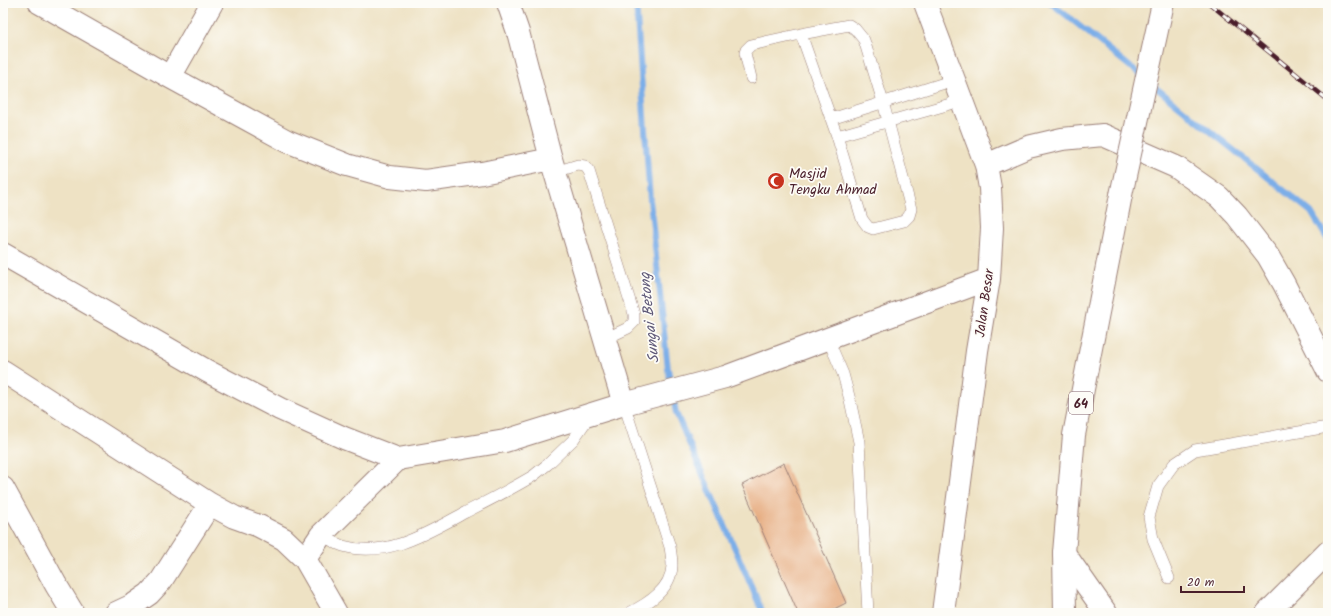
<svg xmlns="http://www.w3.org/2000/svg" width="1331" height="616" font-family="Kalam,sans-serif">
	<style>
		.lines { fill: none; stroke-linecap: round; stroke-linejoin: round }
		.stream { stroke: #7caee8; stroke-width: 6 }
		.building { fill: #e7af84 }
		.service-casing { stroke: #9c8078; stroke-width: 12 }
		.minor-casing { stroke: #9c8078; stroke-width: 24 }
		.tertiary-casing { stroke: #9c8078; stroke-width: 24 }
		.primary-casing { stroke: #9c8078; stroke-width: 24 }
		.service { stroke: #fff; stroke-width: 11 }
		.minor { stroke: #fff; stroke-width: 22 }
		.tertiary { stroke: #fff; stroke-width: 22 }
		.primary { stroke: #fff; stroke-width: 22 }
		.rail-casing { stroke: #4a1f2b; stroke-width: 4.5 }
		.rail { stroke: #fdfcf7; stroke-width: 3; stroke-dasharray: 9; stroke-linecap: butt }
		.primary-bridge-casing { stroke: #9c8078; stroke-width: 24; stroke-linecap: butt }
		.primary-bridge { stroke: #fff; stroke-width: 22 }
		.labels { text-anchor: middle; stroke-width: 3.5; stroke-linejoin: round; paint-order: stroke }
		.shield { fill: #fdfcf7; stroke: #806168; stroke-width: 1 }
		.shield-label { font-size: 13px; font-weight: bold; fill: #4a1f2b }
		.poi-label { font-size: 14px; fill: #4a1f2b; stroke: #fdfcf7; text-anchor: start }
		.street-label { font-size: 14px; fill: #4a1f2b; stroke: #fdfcf7 }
		.water-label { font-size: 15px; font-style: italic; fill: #5e5877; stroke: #fdfcf7 }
	</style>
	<rect width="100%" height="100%" fill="#fdfcf7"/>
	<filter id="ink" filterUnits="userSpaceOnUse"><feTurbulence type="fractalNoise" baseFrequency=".025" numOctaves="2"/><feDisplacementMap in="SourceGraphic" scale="8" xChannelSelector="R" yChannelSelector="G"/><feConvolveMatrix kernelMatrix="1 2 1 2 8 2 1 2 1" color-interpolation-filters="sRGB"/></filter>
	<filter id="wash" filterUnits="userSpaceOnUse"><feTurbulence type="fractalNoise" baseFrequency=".012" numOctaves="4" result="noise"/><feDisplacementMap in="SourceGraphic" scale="16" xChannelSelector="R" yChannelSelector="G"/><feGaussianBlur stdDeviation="0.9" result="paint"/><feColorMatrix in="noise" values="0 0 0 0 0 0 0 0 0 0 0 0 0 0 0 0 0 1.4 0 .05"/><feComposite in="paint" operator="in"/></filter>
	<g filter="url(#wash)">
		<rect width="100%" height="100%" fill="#eee2c4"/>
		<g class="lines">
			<path class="stream" d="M636,3L650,200L668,369L676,413L763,613
				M1051,3L1143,77
				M1150,83L1311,212L1328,240"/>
		</g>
		<g id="blocks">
			<path class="building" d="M784,463L846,603L826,613H798L742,485Z"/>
		</g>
	</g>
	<g filter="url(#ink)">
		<use href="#blocks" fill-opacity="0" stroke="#9c8078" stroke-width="1"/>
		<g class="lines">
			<g class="service-casing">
				<path id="service" d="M849,25L855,29L864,40L883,102L911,209L909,216L904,221L873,229L868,227L862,219L837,136L801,34Z
					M751,78L745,53L746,50L751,45L801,34
					M831,119L954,80
					M837,136L961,101
					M555,172L578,165L585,166L589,171L634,314V322L628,328L605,339
					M828,339L843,374L850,400L859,442L868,613
					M624,404L670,547C671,553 672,559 672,566C671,589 649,603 629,613
					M321,535C328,538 336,544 343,546C387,559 429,532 466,512C488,501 511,489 533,476L548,464L573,440L589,417
					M1169,578L1153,539L1149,517L1158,486L1174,464L1195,450L1328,427"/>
			</g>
			<g class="minor-casing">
				<path id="minor" d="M40,3L170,77L287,141L347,165L390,177L426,181L482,173L551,159
					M508,3L518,32L551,159L624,404
					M170,77L212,3
					M3,371L210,504L234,517L259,526L284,539L305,559L336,613
					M3,488L56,585L73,613
					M1064,553L1106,613
					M305,559L321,535L398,459
					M116,613L133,605L149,594L161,581L210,504
					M1267,613L1328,552"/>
			</g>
			<g class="tertiary-casing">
				<path id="tertiary" d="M925,3L986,165L990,188L992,228L989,279L977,351L943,613
					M986,165L1028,147L1062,139L1103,135L1176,167L1219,197L1237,216L1268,256L1284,284L1328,371
					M3,254L207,371L280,409L344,438L398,459L505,441L624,404L725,377L989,279"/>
			</g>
			<g class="primary-casing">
				<path id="primary" d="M1065,613L1064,553L1074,435L1121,195"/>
			</g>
			<use href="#service" class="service"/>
			<use href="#minor" class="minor"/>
			<use href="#tertiary" class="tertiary"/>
			<use href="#primary" class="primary"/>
			<g class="rail-casing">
				<path id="rail" d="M1209,3L1328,100"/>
			</g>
			<use href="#rail" class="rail"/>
			<g class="primary-bridge-casing">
				<path id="primary-bridge" d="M1121,195L1163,3"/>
			</g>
			<use href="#primary-bridge" class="primary-bridge"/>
		</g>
	</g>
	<defs>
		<g id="mosque-disc" transform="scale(0.9)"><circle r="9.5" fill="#c8321e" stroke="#fdfcf7"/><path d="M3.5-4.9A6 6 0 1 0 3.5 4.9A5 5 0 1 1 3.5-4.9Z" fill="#fff"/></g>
	</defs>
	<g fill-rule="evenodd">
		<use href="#mosque-disc" x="776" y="181"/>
	</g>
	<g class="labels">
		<rect class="shield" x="1069" y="392" width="24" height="22" rx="3"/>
		<g class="shield-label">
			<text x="1081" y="408">64</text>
		</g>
		<g class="poi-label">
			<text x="789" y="178">Masjid<tspan x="789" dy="16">Tengku Ahmad</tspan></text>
		</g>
		<g class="street-label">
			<text transform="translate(984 303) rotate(-82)" y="5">Jalan Besar</text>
		</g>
		<g class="water-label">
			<text transform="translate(649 318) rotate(-96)" y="5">Sungai Betong</text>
		</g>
	</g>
	<rect width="1331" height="616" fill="none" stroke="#fdfcf7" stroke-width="16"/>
	<path d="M1181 586v6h63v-6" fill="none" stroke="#4a1f2b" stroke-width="2"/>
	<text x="1187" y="586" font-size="12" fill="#4a1f2b" stroke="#fdfcf7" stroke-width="3" paint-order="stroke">20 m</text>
</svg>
